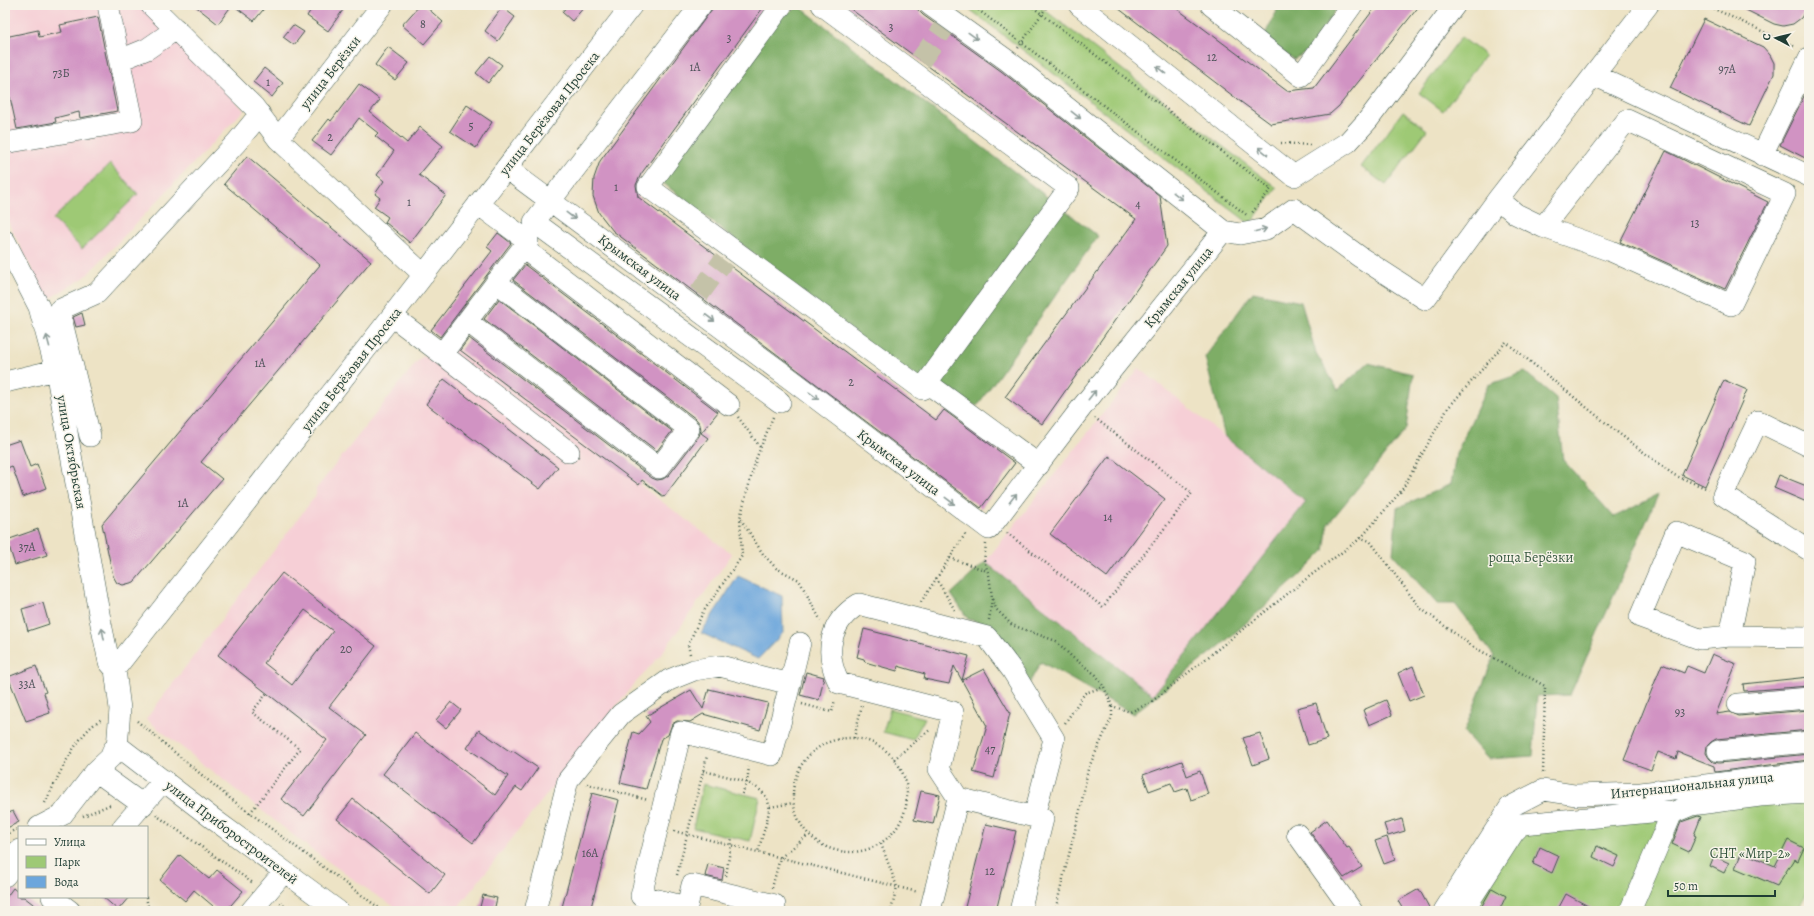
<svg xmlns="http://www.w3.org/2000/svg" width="1814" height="916" font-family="Alegreya,serif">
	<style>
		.built { fill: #f6cfd6 }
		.green { fill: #9ec975; stroke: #5e8354 }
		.forest { fill: #7ead66; stroke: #4e754d }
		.water { fill: #6ca6dc; stroke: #467288 }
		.building { fill: #d193c3; fill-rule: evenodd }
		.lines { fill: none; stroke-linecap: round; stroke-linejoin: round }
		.minor-tunnel { stroke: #c4c2a8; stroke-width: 21; stroke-dasharray: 21 10; stroke-linecap: butt }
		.minor-casing { stroke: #3e564a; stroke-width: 22 }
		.path { stroke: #3e564a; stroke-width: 2.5; stroke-dasharray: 1 3; stroke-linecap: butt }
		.minor { stroke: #fff; stroke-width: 21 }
		.oneway { stroke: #8f9e9a }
		.labels { text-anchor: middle; stroke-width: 3; stroke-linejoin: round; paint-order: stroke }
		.number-label { font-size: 12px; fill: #4c5258 }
		.street-label { font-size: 14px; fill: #1f3d34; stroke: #f7f3e8 }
		.park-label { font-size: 14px; fill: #385941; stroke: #f7f3e8 }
	</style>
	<rect width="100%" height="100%" fill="#f7f3e8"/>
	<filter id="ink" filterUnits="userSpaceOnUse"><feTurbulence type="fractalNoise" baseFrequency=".025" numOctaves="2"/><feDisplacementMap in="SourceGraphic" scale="8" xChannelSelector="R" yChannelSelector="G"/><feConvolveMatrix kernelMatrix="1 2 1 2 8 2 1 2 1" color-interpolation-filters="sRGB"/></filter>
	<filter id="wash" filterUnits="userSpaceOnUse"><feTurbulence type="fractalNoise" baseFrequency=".012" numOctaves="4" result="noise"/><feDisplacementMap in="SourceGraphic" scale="16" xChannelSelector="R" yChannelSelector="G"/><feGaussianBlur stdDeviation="0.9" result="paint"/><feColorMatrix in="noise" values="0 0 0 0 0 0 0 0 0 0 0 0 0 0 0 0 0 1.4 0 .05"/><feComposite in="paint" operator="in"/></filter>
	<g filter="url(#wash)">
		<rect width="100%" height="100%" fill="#ede3c5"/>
		<path class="built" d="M5,5H144L244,110L85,277L47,300L5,216Z
			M454,346L732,554L662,653L630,689L455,911H402L377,896L312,850L146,719L316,495V489L419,359L429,353Z
			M1139,368L1306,502L1153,695L985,562Z"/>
		<path class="green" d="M964,5H1038L1277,188L1250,224Z
			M1461,37L1485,55L1443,111L1419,93Z
			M1403,111L1427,130L1386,185L1361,167Z
			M110,164L138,194L82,249L53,219Z
			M890,709L925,718L913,740L883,732Z
			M703,784L760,798L750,841L693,828Z
			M1809,789V886L1797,911H1456L1513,823Z"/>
		<path class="forest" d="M1271,5H1339L1308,51L1294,59L1262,40L1277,11Z
			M800,7L1098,236L977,406L922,381L878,351L658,179L772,19Z
			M1253,292L1301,302L1316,353L1338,390L1368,363L1413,374L1406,429L1328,524L1324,551L1299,576L1220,646L1133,714L1041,662L1028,685L1014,668L985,624L968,619L951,594L985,562L1153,695L1306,502L1225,437L1205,357Z
			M1525,372L1556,398L1563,460L1614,517L1658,495L1570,695L1537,696L1533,756L1488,759L1464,732L1494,656L1455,604H1437L1393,554L1397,508L1451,484L1456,454L1488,385Z"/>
		<path class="water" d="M738,576L782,596L783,633L758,659L701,633Z"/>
		<g id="blocks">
			<path class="building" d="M194,5H232L218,24Z
				M233,5H267L254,21Z
				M314,5H336L343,10L328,31L307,16Z
				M420,5H424L443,22L424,44L402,25Z
				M568,5H586L572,21L562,12Z
				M715,5H765L641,174L636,185L638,197L936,420L944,410L1015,463L981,508L613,231L599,213L593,196L594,178L600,161Z
				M845,5H913L923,15L1001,71L1160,196L1167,246L1042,424L1005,397L1136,219Z
				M1114,5H1172L1287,91L1314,88L1377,5H1420L1339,106L1330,114L1271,124L1241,102Z
				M1736,5H1809L1801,18L1793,24L1783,26L1774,24Z
				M502,7L515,17L498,41L485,31Z
				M98,17L117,111L80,118L79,112L55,118L56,122L17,129L10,97L5,98V37L38,30L39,37L62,32L60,25Z
				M1704,19L1763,47L1770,55L1774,63V74L1749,126L1670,88Z
				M293,25L304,32L294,45L283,37Z
				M388,47L409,63L395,80L375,65Z
				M490,56L502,65L488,83L476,73Z
				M264,68L283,83L272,97L253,82Z
				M359,84L380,100L370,112L407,143L420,127L443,146L419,175L446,195L410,243L385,222L388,217L374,207L380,198L375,194L384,181L377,175L394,151L375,136L378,133L359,118L331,155L312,141L329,119L331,121Z
				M1809,86V160L1780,145Z
				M467,105L492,122L476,148L450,131Z
				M1666,151L1768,202L1725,289L1620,242Z
				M247,156L371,261L201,462L222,479L134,582L123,585L117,583L113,576L102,524L320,265L224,184Z
				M498,233L511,243L440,337L431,330L492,251L487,247Z
				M525,265L718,412L701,433L708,438L664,497L642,480L639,485L460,350L469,338L652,478L657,480L663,479L669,475L699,436L701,430L700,424L696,419L513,280Z
				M499,299L672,431L657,451L484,319Z
				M82,313L85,325L76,327L73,317Z
				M444,379L558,467L540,489L426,404Z
				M1724,380L1747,390L1705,486L1682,475Z
				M20,440L30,467L37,464L46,488L23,497L12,466L5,469V445Z
				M1109,456L1165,499L1107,577L1050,534Z
				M1779,475L1809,487V503L1774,488Z
				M38,529L47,555L15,565L7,540Z
				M282,573L376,646L329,707L366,735L304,816L281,799L327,740L218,655ZM305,610L333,631L292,685L264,663Z
				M43,603L49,624L28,631L22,609Z
				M864,629L969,656L962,680L984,669L1010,713L994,778L973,772L987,726L954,666L949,684L924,679L925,674L898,666L897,671L865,662L864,659L857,657Z
				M1712,654L1736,664L1716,714L1730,712L1739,716L1809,710V730L1716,739L1711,742L1707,746L1706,753L1709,758L1713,762L1719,763L1809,754V760L1715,772L1714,766L1678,752L1676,759L1658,752L1651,770L1624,760L1662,664L1684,673L1687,666L1704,673Z
				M36,666L46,692L44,693L50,713L26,721L8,677Z
				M1413,666L1424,695L1409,701L1398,673Z
				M806,672L824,677L819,700L800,695Z
				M1809,677V686L1744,691L1743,684Z
				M709,689L768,703L760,730L703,714L690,722L677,721L672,724L668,735L661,739L646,789L620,783L633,732L639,734L650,722L646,716L691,690L703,709Z
				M1386,700L1392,715L1369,725L1363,710Z
				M451,702L461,710L446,728L436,720Z
				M1316,703L1327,739L1308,745L1297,708Z
				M479,730L511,752L513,751L538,768L522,791L516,787L473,843L383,774L415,733L495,795L508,776L467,748Z
				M1260,733L1269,759L1253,765L1243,738Z
				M1182,761L1187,776L1200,771L1208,794L1191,800L1187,788L1175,792L1171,783L1149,791L1143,775Z
				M921,791L940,795L933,824L914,820Z
				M592,793L619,800L590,911H561Z
				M353,799L445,875L430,894L337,819Z
				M13,811L19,822L5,829V815Z
				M1698,816L1701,817L1694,835L1696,836L1689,852L1672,844L1681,822Z
				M1402,819L1405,831L1388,836L1384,824Z
				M1327,820L1347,848L1349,847L1362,867L1344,878L1310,832Z
				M986,824L1016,831L996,911H964Z
				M1387,837L1395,860L1384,864L1375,841Z
				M1788,840L1804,848L1798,861L1794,859L1777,886L1735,868L1742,852L1775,866Z
				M1597,846L1619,856L1614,867L1593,857Z
				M1540,847L1559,856L1552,873L1533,864Z
				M180,855L209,879L217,870L243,891L226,911H219L194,890L185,901L160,880Z
				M1714,856L1729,863L1724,873L1710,866Z
				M708,864L724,868L722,880L705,876Z
				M13,888L19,893V897H24L42,911H5V899Z
				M1492,888L1506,896L1499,911H1479Z
				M1419,889L1431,911H1404L1398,901Z
				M1566,894L1597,911H1557Z
				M483,895L497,898L494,911H479Z
				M103,897H129L118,910Z"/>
		</g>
	</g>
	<g filter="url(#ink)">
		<use href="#blocks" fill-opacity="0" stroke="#3e564a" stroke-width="1"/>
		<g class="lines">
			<path class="minor-tunnel" d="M920,61L944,28
				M699,294L724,260"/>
			<g class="minor-casing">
				<path id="minor" d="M151,5L254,107L278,139L424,275
					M701,5L534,222L780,402
					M782,5L648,187L922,389L1069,188L822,5
					M930,5L1008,61L1223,231L1240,234L1266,229L1294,209
					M1079,5L1294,176
					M1211,5L1301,76L1352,5
					M120,60L147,49L176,29
					M1594,75L1809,176
					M278,139L382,5
					M5,143L132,121L108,5
					M1762,155L1809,58
					M506,168L789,378L989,529L1082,407L1223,231
					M1294,176L1348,142L1368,120L1455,5
					M1498,199L1516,214L1543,227L1611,251L1731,305L1785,194L1627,120L1543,227
					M1294,209L1360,257L1425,299L1498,199L1648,5
					M5,241L39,307L56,370L100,619L109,662L115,669
					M523,248L729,405
					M392,316L442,354L467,321L659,468L689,429L496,282
					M467,321L528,241L478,204
					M442,354L569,452
					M5,382L56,370
					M927,383L1039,465
					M90,436L59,310L97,293L237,142L260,114
					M1809,446L1758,421L1723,495L1809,550
					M1730,636L1745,561L1676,532L1640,617L1700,639L1730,636L1809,637
					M1738,704L1809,698
					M117,748L120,709L115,669L392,316L632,5
					M117,748L122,749L212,818L338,911
					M1718,751L1809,742
					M96,771L143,805
					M39,827L62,815L96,771L111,757L113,750L117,748
					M123,827L164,780
					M1297,834L1352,911
					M5,876L13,866L19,850
					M52,897L70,911
					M687,907L641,896L681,732L772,755L790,684
					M251,911L284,872
					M535,911L568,780L621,714L669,680L694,670L720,666L790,684L800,643
					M686,911L692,885L775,905L773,911
					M930,911L958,798
					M1020,911L1043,819L958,798L939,769L953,712L839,683C824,653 829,622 859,604L987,637L1012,670L1054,739L1034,817
					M1444,911L1510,807L1543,790L1575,795L1641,793L1809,772
					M1463,911L1514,832L1522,824L1662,811L1672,813
					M1630,911L1672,813L1691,805L1760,796L1809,793"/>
			</g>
			<path class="path" d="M972,5L1248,216
				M1030,5L1271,189L1251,214
				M1706,5L1796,47
				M1018,48L1048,5
				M1281,143L1310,145
				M738,417L760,447
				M773,417L756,459L740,518L763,554L776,568L799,580L821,621
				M1007,533L1103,607L1192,493L1095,418
				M1361,538L1402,490L1448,408L1506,342L1617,432L1674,475L1708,489
				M986,544L984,561L989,575L992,597L996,609L1012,625L1056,641L1072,657L1096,675L1104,687
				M950,558L987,571
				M936,578L956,612
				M921,602L966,533
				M989,620L992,599
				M690,654L688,645L703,612L742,556L740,519
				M802,704L832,712L835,700
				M137,721L227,796L383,911
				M1065,723L1085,693L1104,687L1112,706L1130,712L1150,703L1310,576L1361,538L1370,541L1420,608L1472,646L1545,686L1543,774
				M793 795a57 57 0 1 1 114 0a57 57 0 1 1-114 0Z
				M854,738L862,705
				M894,759L931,729
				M703,771C723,776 768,781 769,807C770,814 760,843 758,852
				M587,784L648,800
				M742,794L747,782L749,767
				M45,803C58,778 76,733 102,719
				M770,807L793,803
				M250,813L300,749L252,712L267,693
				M156,815L253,883
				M83,816L112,804
				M674,831L918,892
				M5,835L19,828
				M881,844L897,887L891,911
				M677,875L707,756
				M726,876L732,837
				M772,888L780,858L808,835
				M146,897L149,911
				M280,903L291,911
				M1055,911L1081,806L1088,769L1112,717V706"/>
			<use href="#minor" class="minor"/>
		</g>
		<defs><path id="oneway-shaft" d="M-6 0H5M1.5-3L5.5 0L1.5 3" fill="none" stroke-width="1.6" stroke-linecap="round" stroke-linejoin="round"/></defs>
		<g class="oneway">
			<use href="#oneway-shaft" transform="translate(973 36) rotate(36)"/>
			<use href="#oneway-shaft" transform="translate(1161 70) rotate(-141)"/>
			<use href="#oneway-shaft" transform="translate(1076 115) rotate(38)"/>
			<use href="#oneway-shaft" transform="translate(1263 151) rotate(-141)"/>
			<use href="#oneway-shaft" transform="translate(1178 196) rotate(38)"/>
			<use href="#oneway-shaft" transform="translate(571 216) rotate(37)"/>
			<use href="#oneway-shaft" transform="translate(1261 230) rotate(-15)"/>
			<use href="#oneway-shaft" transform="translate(710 318) rotate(37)"/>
			<use href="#oneway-shaft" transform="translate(48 341) rotate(-105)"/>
			<use href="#oneway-shaft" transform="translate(1092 395) rotate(-51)"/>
			<use href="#oneway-shaft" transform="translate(814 396) rotate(37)"/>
			<use href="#oneway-shaft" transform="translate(1013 498) rotate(-52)"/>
			<use href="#oneway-shaft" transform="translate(950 501) rotate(37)"/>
			<use href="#oneway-shaft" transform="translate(103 634) rotate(-101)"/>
		</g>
	</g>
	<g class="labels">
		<g class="number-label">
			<text x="423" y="28">8</text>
			<text x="891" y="31">3</text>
			<text x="729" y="42">3</text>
			<text x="1212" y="61">12</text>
			<text x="695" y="71">1А</text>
			<text x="1727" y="73">97А</text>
			<text x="61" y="77">73Б</text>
			<text x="268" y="86">1</text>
			<text x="471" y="130">5</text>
			<text x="330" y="141">2</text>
			<text x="616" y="191">1</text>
			<text x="409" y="206">1</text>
			<text x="1138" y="208">4</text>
			<text x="1695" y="227">13</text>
			<text x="260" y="367">1А</text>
			<text x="851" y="386">2</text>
			<text x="183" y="507">1А</text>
			<text x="1108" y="521">14</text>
			<text x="27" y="551">37А</text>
			<text x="346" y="653">20</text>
			<text x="27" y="688">33А</text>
			<text x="1680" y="716">93</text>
			<text x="990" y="753">47</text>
			<text x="590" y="857">16А</text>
			<text x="990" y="875">12</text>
		</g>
		<g class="street-label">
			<text transform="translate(330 72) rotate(-52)" y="5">улица Берёзки</text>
			<text transform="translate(549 113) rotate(-52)" y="5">улица Берёзовая Просека</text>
			<text transform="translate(640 267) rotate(37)" y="5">Крымская улица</text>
			<text transform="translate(1178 287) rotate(-51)" y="5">Крымская улица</text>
			<text transform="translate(351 369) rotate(-52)" y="5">улица Берёзовая Просека</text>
			<text transform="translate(72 452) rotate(80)" y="5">улица Октябрьская</text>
			<text transform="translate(899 462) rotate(37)" y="5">Крымская улица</text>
			<text transform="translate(1692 785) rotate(-6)" y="5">Интернациональная улица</text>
			<text transform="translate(232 832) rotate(37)" y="5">улица Приборостроителей</text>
		</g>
		<g class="park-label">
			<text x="1531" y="562">роща Берёзки</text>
			<text x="1750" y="858">СНТ «Мир-2»</text>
		</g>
	</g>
	<rect width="1814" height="916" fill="none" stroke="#f7f3e8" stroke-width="20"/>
	<rect x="18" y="826" width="130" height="72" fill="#f7f3e8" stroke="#a1aaa0"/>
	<rect x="26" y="839" width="20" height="6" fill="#ffffff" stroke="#a1aaa0"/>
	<text x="54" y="846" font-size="12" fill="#1f3d34">Улица</text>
	<rect x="26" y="856" width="20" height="12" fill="#9ec975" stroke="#a1aaa0"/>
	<text x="54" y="866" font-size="12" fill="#1f3d34">Парк</text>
	<rect x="26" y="876" width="20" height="12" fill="#6ca6dc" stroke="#a1aaa0"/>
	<text x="54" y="886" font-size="12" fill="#1f3d34">Вода</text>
	<g transform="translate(1776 38) rotate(277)" stroke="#f7f3e8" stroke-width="3" paint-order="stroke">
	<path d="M0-3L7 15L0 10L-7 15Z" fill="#1f3d34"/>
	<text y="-6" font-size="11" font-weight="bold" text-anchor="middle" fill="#1f3d34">С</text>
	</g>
	<path d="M1668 890v6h107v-6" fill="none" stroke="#1f3d34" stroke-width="2"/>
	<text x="1674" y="890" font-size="12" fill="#1f3d34" stroke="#f7f3e8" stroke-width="3" paint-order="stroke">50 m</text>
</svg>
